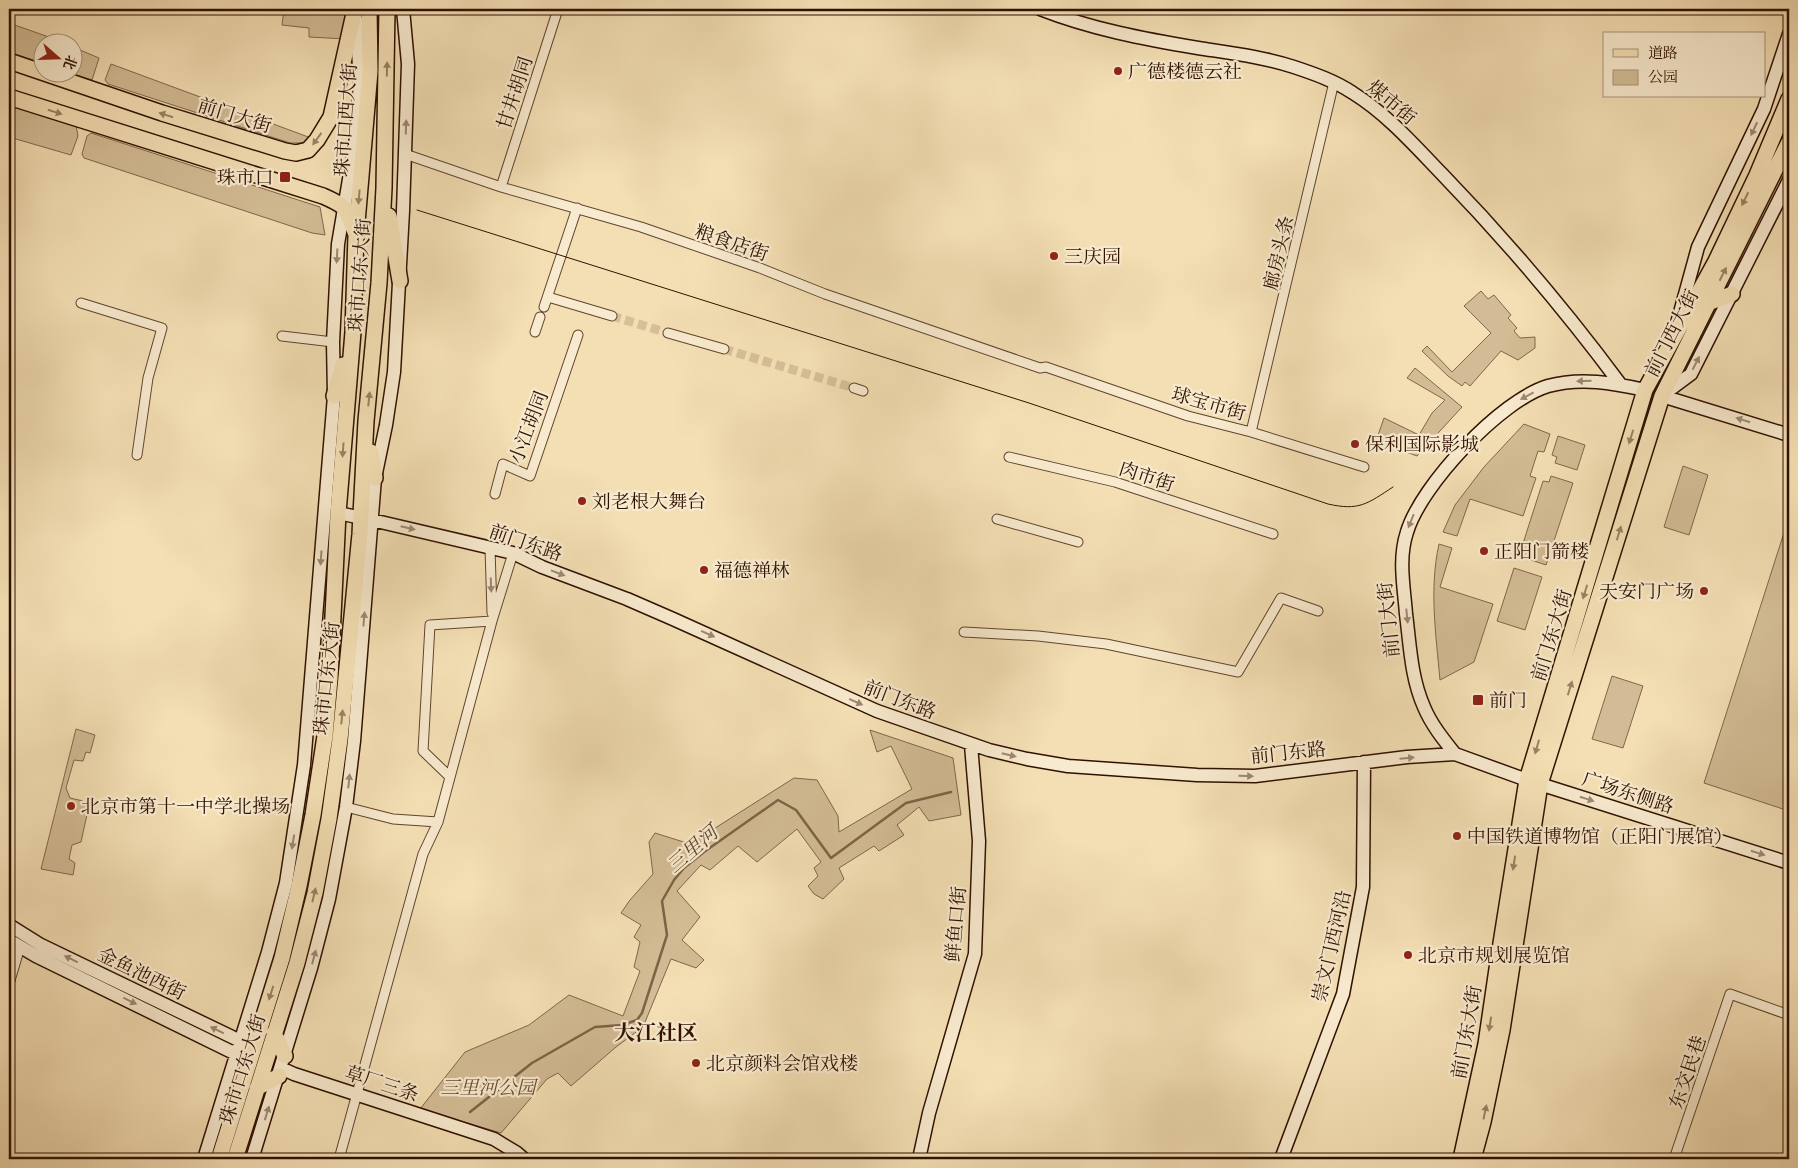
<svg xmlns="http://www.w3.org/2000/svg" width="1798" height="1168" font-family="'EB Garamond','Noto Serif SC',serif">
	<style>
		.green { fill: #d3bc95; stroke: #81664a }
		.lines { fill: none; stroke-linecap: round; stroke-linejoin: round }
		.stream { stroke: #7d6347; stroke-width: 2.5 }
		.street-tunnel { stroke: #d6c099; stroke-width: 9; stroke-dasharray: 9 4.5; stroke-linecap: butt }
		.street-casing { stroke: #60442d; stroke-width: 11 }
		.secondary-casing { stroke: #2f1100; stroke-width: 15 }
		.primary-casing { stroke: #2f1100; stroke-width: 18 }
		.street { stroke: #f8eace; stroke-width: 9 }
		.secondary { stroke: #f8eace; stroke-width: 12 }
		.primary { stroke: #f4dfb4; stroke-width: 15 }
		.tram { stroke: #2f1100; stroke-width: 1 }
		.oneway { fill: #9b8263 }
		.oneway2 { fill: #9e8871 }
		.poi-dot { fill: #8f2418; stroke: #f8eace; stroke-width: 2 }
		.labels { text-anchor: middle; stroke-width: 4.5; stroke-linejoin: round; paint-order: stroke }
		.poi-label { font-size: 19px; fill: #2f1100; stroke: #f8eace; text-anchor: start }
		.street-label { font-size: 19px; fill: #2f1100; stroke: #f8eace }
		.park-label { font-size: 19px; font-style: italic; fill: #684d34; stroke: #f8eace }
		.water-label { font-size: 20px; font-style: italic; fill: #634730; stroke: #f8eace }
		.quarter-label { font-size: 21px; font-weight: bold; fill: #2f1100; stroke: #f8eace }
	</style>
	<rect width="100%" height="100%" fill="#f4dfb4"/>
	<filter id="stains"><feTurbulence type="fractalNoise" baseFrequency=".004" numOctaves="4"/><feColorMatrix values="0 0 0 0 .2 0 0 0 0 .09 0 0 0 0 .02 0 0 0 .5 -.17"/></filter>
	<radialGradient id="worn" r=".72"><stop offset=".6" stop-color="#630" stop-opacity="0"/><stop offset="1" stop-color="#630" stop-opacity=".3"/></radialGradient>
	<path class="green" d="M284,9H347L346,39L309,37V28L282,25Z
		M9,23L63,42H42V63L9,52Z
		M73,47L99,58L92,80L70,73L72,72Z
		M111,64L311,138L303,143H290L108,84L105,80Z
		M9,106L27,109L76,125L78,136L71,155L9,137Z
		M91,133L320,207L325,235L312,233L84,158L82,154L87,136Z
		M1481,291L1488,299L1494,295L1511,315L1508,318L1517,328L1514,331L1520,338L1535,337V348L1518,360L1501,351L1470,386L1465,382L1462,386L1448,376L1422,351L1427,346L1452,372L1491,333L1464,306Z
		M1415,368L1462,407L1417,456L1376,441L1384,418L1419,435L1432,413L1445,400L1407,378Z
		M1524,424L1550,434L1544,452L1538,451L1530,476L1536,478L1523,516L1470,499L1457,536L1443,532L1455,505L1484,467Z
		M1558,436L1585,445L1577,470L1555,463L1557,457L1552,455Z
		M1683,466L1708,475L1689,535L1664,527Z
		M1551,476L1573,483L1546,565L1519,556L1543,481L1549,482Z
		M1789,517V811L1704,783Z
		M1439,544L1452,548L1440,587L1493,604L1474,662L1440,680C1436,635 1429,589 1439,544Z
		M1514,568L1542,577L1525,630L1497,621Z
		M1612,676L1643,686L1623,748L1592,739Z
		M76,729L95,735L90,753L86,752L83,761L74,760L66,788L70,798L83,801L88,810L81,842L72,845L69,859L75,863L73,875L41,869Z
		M870,730L953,758L961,815L929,821L919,807L897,825L904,835L879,851L874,846L839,868L844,879L823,899L814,894L808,886L818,876L814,868L821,862L797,829L757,862L738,846L710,870L701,865L677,891L700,917L682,940L704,960L696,968L671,959L643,1027L616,1047L571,1086L558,1073L547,1079L501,1133L420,1109L465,1052L529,1025L569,995L623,1016L640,971L634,967L640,942L634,937L641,925L621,913L630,900L653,874L649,842L655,833L690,844L794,778L817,780L838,816L839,832L912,789L891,746L877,752Z"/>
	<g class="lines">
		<path class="stream" d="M470,1112L532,1063L595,1027L622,1025L637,1020L642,1013L667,935L662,901L674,880L684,868L704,852L778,800L796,810L831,858L906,803L951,792"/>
		<path class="street-tunnel" d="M612,316L668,333
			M724,349L854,388"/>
		<g class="street-casing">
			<path id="street" d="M405,154L501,187L641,227L760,268L825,294L1040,368L1046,367L1188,416L1251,432L1364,467
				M501,187L558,9
				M548,297L612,316
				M81,303L162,328L148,378L137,455
				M544,307L577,208
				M535,332L540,317
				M668,333L724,349
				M282,336L333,342
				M854,388L863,391
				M1251,432L1334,82
				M1009,457L1115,482L1273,534
				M495,494L503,464L530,476L578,335
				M997,519L1078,542
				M490,548L492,613
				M964,632L1038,636L1106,644L1238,672L1281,598L1318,611
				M450,777L423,751L430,625L492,621
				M346,807L393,819L438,822
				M9,984L20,947
				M339,1159L423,854L438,822L492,621L513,553
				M1674,1159L1730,994L1789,1015"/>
		</g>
		<g class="secondary-casing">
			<path id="secondary" d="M1040,9C1091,29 1144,39 1198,48C1230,53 1264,57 1294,67C1315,74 1335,81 1353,93C1388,115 1414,145 1442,174C1506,240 1566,311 1621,385
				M1676,327L1698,247L1764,109L1789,34
				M1664,394L1691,374L1789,180
				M1662,396L1789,435
				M338,513L372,520L513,553L542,567L627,599L673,619L877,711L989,750L1027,759L1068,766L1197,775L1255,776L1407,757L1455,754L1527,780L1789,863
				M1455,754C1443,739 1431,724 1424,707C1411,678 1410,645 1406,614C1404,587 1398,559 1407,532C1421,485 1501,400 1548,386C1581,377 1613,383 1645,390
				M9,925L41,945L230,1036L240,1041H248
				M9,940L36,956L236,1054L240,1058
				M281,1068L294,1074L494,1139L517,1153L524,1159
				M204,1159L268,952L286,883L304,765L334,396L333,342L338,244L356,138L360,82L356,19
				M252,1159L311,968L329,899L346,807L354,741L375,478L386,425L394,372L403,211L408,64L403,9
				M919,1159L929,1113L975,954L979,841L971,745
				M1281,1159L1343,994L1363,887L1364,762"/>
		</g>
		<g class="primary-casing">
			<path id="primary" d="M9,61L162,113L285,151L296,153L308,150L317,140L331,117L355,9
				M9,97L323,196C348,207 345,207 355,232
				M389,216L400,281
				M1708,303L1732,294
				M334,396L343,365
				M371,452L375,478
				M274,1033L285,1056
				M257,1088L279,1076
				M219,1159L282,958L299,886L313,815L325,736L330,678L338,513L353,332L356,234L370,71L369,9
				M235,1159L297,963L315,893L329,819L340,739L360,534L366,421L379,283L384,188L387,9
				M1461,1159L1486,1044L1498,962L1527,780L1645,390L1716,261L1757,175L1789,99
				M1473,1159L1483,1122L1502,1030L1540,784L1662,396L1789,142"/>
		</g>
		<use href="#street" class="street"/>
		<use href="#secondary" class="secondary"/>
		<use href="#primary" class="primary"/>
		<path class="tram" d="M417,210L1029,403L1328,504C1359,511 1367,504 1393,487"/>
	</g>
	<defs><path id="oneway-solid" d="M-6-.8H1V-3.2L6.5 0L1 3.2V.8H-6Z" transform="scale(1.25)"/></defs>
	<g class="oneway">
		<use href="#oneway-solid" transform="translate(387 69) rotate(-89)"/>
		<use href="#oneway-solid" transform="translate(55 112) rotate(17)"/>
		<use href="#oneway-solid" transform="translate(166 115) rotate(-163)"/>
		<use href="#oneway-solid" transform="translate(317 139) rotate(126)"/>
		<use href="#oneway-solid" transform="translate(359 197) rotate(95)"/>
		<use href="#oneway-solid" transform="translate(1745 199) rotate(116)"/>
		<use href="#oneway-solid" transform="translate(1723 274) rotate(-63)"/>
		<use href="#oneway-solid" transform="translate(369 399) rotate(-84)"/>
		<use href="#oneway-solid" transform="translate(1631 437) rotate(107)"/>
		<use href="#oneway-solid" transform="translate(343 450) rotate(94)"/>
		<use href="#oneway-solid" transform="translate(1619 533) rotate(-73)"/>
		<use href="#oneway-solid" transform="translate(1585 592) rotate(107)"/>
		<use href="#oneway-solid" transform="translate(1570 688) rotate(-73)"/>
		<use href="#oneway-solid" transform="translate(342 717) rotate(-84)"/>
		<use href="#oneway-solid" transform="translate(1537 747) rotate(106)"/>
		<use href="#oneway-solid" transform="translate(1514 863) rotate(99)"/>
		<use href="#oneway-solid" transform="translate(314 895) rotate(-77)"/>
		<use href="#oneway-solid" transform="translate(271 993) rotate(108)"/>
		<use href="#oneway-solid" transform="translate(1490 1024) rotate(99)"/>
		<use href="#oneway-solid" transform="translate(1485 1112) rotate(-78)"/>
	</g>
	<g class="oneway2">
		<use href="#oneway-solid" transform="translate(406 127) rotate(-88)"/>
		<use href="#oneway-solid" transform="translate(1754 129) rotate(115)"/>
		<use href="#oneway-solid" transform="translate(337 256) rotate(93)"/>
		<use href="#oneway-solid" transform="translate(1696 363) rotate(-63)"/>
		<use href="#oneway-solid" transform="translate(1584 381) rotate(178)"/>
		<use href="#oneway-solid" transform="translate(1527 396) rotate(152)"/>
		<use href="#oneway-solid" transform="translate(1743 420) rotate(-163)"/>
		<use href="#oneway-solid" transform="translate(1411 521) rotate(112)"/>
		<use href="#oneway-solid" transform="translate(408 528) rotate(13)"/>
		<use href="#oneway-solid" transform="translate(321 558) rotate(94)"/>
		<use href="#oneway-solid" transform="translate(558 573) rotate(21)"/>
		<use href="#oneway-solid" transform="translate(491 585) rotate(88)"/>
		<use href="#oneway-solid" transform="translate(1407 616) rotate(84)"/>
		<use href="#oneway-solid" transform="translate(364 619) rotate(-85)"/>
		<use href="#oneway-solid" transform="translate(708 634) rotate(24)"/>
		<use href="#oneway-solid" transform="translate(856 702) rotate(24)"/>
		<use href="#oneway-solid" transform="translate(1009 755) rotate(13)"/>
		<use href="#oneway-solid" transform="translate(1407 758) rotate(-5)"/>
		<use href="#oneway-solid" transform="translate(1246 776) rotate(1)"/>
		<use href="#oneway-solid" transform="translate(349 781) rotate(-84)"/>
		<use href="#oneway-solid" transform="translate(1587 799) rotate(18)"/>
		<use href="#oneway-solid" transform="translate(293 842) rotate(99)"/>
		<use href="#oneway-solid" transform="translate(1758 853) rotate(18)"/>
		<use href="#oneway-solid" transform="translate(314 957) rotate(-75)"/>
		<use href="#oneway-solid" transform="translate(71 959) rotate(-154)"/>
		<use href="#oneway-solid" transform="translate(130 1001) rotate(26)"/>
		<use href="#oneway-solid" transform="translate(217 1030) rotate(-154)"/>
		<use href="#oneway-solid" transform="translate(267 1113) rotate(-73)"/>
	</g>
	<g class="poi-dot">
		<circle cx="1118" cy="71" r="5"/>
		<rect x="279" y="171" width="12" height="12" rx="2.5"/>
		<circle cx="1054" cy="256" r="5"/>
		<circle cx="1355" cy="444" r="5"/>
		<circle cx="582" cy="501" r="5"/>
		<circle cx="1484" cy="551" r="5"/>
		<circle cx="704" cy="570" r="5"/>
		<circle cx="1704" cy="591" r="5"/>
		<rect x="1472" y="694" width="12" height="12" rx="2.5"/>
		<circle cx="71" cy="806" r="5"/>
		<circle cx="1457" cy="836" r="5"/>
		<circle cx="1408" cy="955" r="5"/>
		<circle cx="696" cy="1063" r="5"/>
	</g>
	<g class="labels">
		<g class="poi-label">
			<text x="1128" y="78">广德楼德云社</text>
			<text x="274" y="184" text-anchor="end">珠市口</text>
			<text x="1064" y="263">三庆园</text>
			<text x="1365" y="451">保利国际影城</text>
			<text x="592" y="508">刘老根大舞台</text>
			<text x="1494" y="558">正阳门箭楼</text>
			<text x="714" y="577">福德禅林</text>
			<text x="1694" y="598" text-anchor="end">天安门广场</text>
			<text x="1489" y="707">前门</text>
			<text x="81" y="813">北京市第十一中学北操场</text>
			<text x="1467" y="843">中国铁道博物馆（正阳门展馆）</text>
			<text x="1418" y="962">北京市规划展览馆</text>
			<text x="706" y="1070">北京颜料会馆戏楼</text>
		</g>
		<g class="street-label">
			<text transform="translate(514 93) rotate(-72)" y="7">甘井胡同</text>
			<text transform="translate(1392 102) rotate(40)" y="7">煤市街</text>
			<text transform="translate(235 115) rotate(17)" y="7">前门大街</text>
			<text transform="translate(345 120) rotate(-86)" y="7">珠市口西大街</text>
			<text transform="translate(732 242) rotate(19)" y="7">粮食店街</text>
			<text transform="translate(1278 253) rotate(-77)" y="7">廊房头条</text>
			<text transform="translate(359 275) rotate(-86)" y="7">珠市口东大街</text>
			<text transform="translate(1671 333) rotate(-63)" y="7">前门西大街</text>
			<text transform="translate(1209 403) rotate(16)" y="7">球宝市街</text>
			<text transform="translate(528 427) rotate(-69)" y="7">小江胡同</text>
			<text transform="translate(1147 476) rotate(18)" y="7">肉市街</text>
			<text transform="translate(526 542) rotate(19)" y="7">前门东路</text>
			<text transform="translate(1388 620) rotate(-96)" y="7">前门大街</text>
			<text transform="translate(1551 635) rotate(-73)" y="7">前门东大街</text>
			<text transform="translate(326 678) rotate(-84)" y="7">珠市口东大街</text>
			<text transform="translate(900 699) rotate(21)" y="7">前门东路</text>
			<text transform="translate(1288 752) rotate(-6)" y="7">前门东路</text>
			<text transform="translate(1628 792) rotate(18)" y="7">广场东侧路</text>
			<text transform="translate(955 924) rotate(-85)" y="7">鲜鱼口街</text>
			<text transform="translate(1331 946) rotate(-77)" y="7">崇文门西河沿</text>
			<text transform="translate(142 973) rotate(26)" y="7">金鱼池西街</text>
			<text transform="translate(1466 1032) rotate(-80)" y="7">前门东大街</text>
			<text transform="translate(242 1069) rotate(-73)" y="7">珠市口东大街</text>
			<text transform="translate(1687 1072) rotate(-71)" y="7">东交民巷</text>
			<text transform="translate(382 1083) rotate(18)" y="7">草厂三条</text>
		</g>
		<g class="park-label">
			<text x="488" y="1094">三里河公园</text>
		</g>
		<g class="water-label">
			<text transform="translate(692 849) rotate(-41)" y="7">三里河</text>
		</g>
		<g class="quarter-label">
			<text x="656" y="1040">大江社区</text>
		</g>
	</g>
	<rect width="1798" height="1168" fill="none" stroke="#f4dfb4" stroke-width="30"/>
	<rect x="10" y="10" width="1778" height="1148" fill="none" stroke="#2f1100" stroke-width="2.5"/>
	<rect x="15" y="15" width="1768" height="1138" fill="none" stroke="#2f1100"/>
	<rect x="1603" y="32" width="162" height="65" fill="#f8eace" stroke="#a8937c"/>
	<rect x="1613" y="49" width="25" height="8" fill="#f4dfb4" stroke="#a8937c"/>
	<text x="1648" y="58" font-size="15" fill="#2f1100">道路</text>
	<rect x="1613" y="70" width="25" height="15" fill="#d3bc95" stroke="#a8937c"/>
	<text x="1648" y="82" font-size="15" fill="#2f1100">公园</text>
	<g transform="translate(58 58) rotate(110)"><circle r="24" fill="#f8eace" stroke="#a8937c"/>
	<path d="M0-4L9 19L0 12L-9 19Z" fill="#8f2418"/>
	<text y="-8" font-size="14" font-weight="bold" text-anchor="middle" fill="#2f1100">北</text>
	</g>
	<rect width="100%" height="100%" filter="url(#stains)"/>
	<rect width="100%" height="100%" fill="url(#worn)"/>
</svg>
